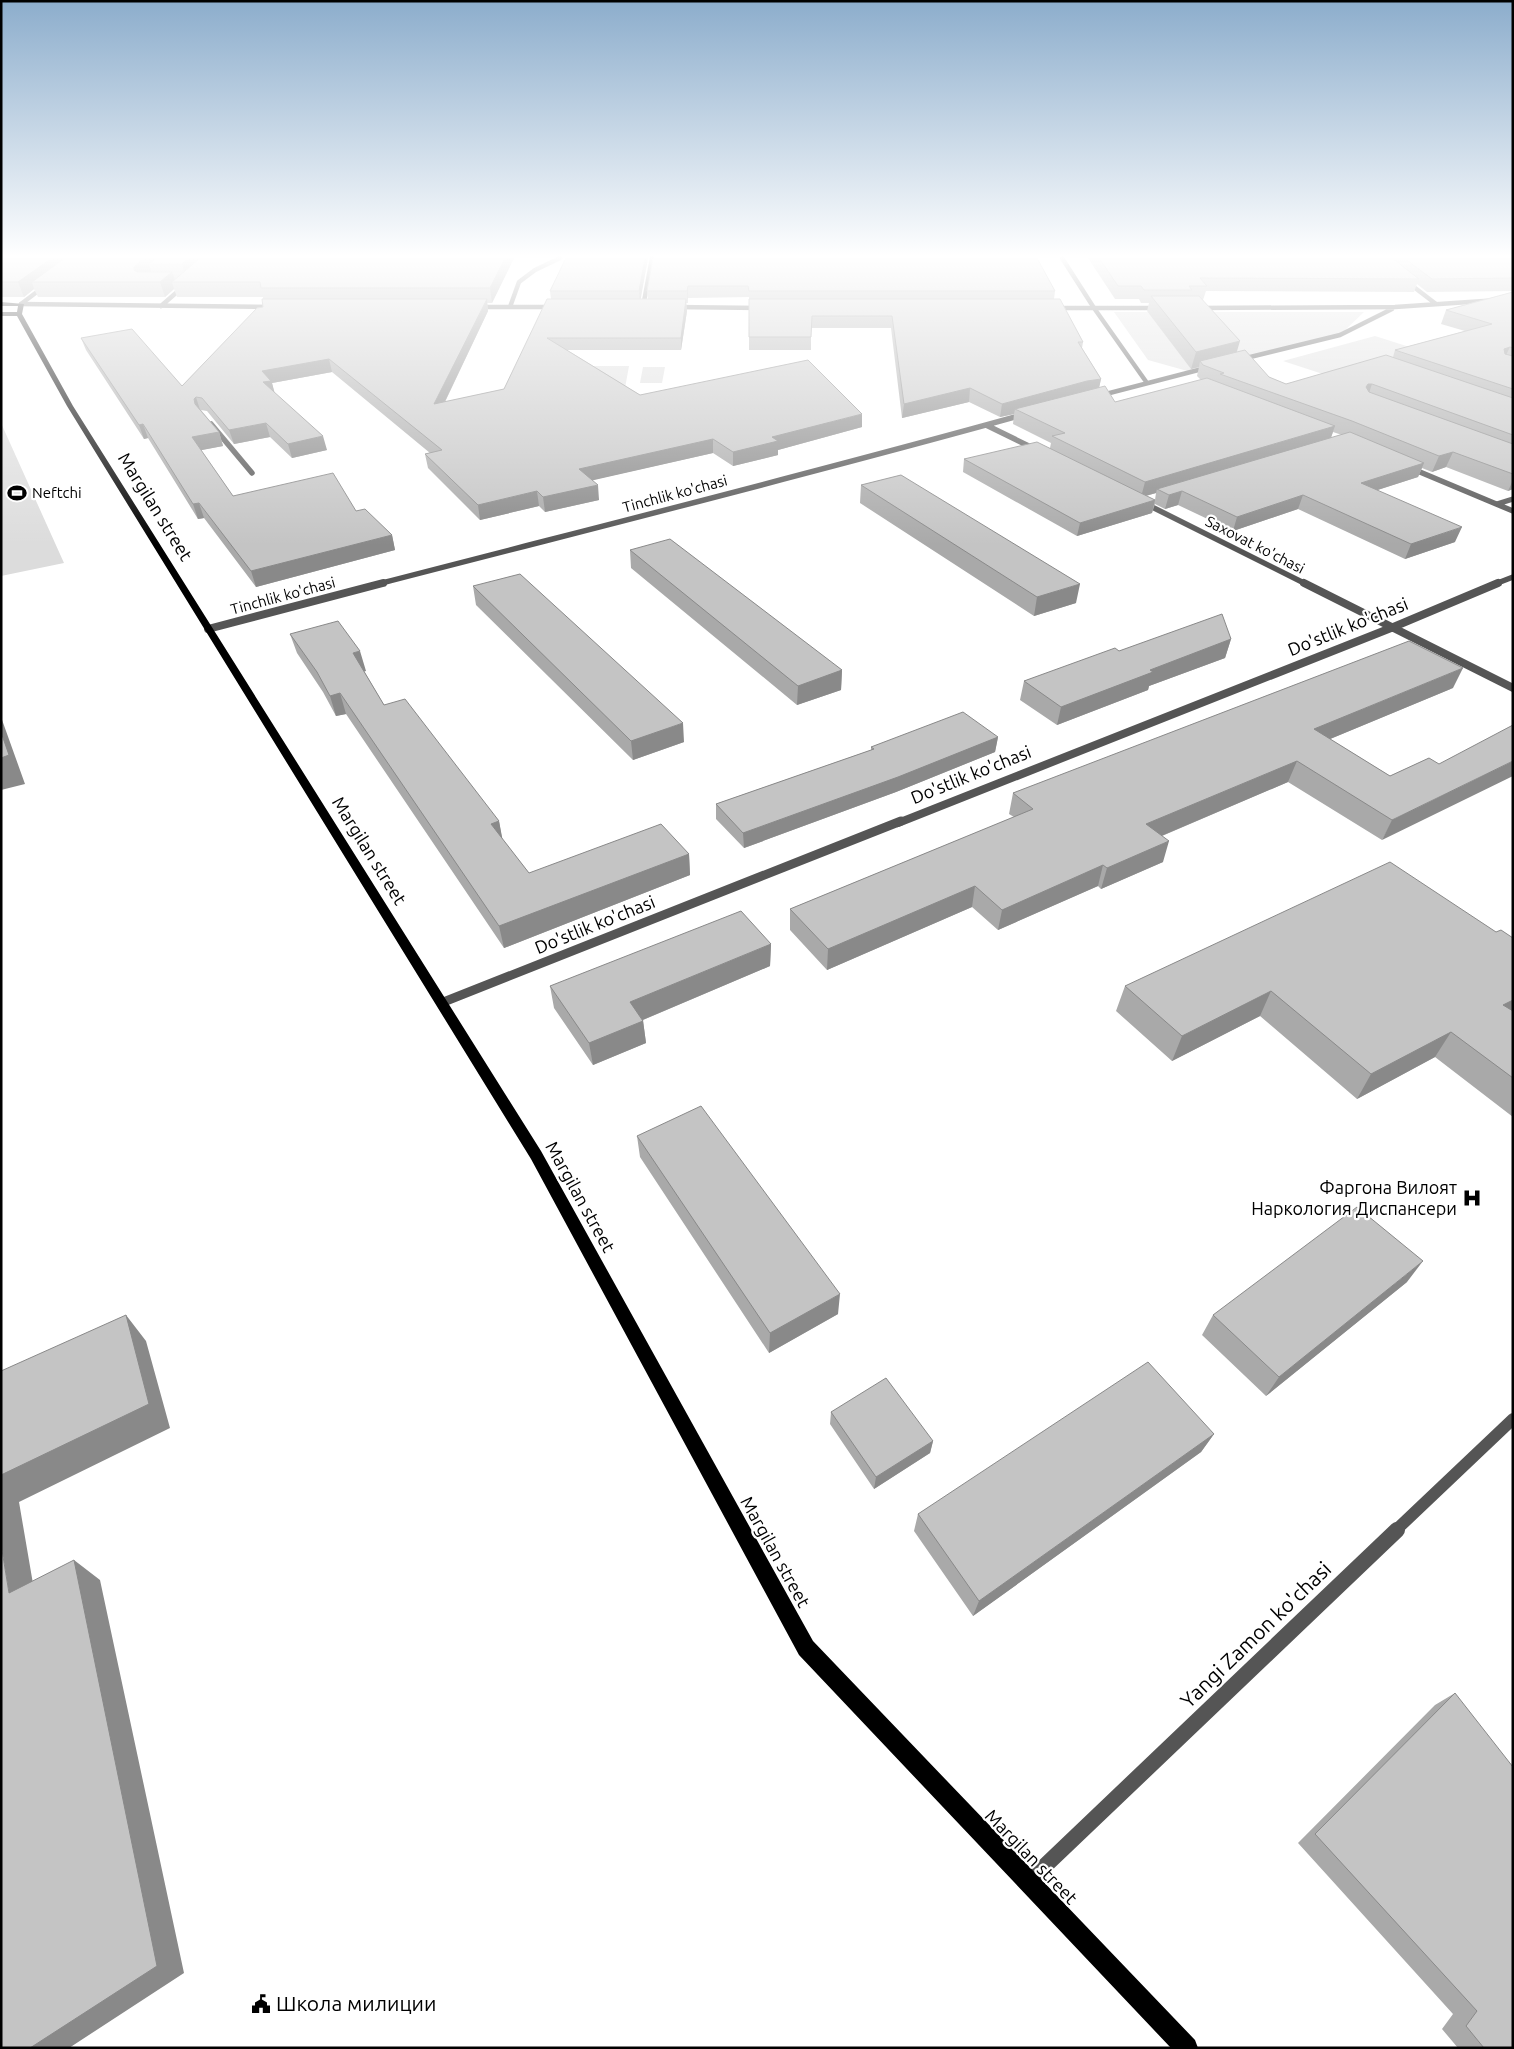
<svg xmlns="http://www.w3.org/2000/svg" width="1514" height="2049" font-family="Ubuntu,sans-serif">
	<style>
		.green { fill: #dcdcdc }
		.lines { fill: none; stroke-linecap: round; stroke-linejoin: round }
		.minor-far3 { stroke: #555; stroke-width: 4.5 }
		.minor-far2 { stroke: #555; stroke-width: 5.5 }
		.minor-far1 { stroke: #555; stroke-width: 8 }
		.minor { stroke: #555; stroke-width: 9 }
		.tertiary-far2 { stroke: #555; stroke-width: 4.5 }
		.tertiary-far1 { stroke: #555; stroke-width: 12 }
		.tertiary { stroke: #555; stroke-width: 16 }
		.primary { fill: #000; fill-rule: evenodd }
		.wall { fill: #a9a9a9; fill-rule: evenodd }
		.shaded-wall { fill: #898989 }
		.building { fill: #c4c4c4; stroke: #898989 }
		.labels { text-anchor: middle; stroke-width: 4.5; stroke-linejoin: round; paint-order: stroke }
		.far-poi-label { font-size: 15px; fill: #000; stroke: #fff; text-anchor: start }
		.far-street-label { font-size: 15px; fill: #000; stroke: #fff }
		.street-label { font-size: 18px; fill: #000; stroke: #fff }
		.poi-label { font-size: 18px; fill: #000; stroke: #fff; text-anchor: end }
		.near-street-label { font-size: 21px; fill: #000; stroke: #fff }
		.near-poi-label { font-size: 21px; fill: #000; stroke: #fff; text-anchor: start }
	</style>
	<rect width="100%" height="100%" fill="#fff"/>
	<path class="green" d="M1114,312H1364L1341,334L1191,372L1148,360Z
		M1375,336L1419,350L1329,376L1283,361Z
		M583,366H629L625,388Z
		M643,367H665L662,383H640Z
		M1,423L64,563L1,576Z"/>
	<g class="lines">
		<path class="minor-far3" d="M1406,281L1436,304
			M21,304L275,307
			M161,306L185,285
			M474,307H557
			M510,307L519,282L535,270L560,258
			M643,307L652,258
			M674,307L762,308
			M1052,308H1162
			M1094,308L1147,383
			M1197,308L1395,307L1513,299
			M1238,360L1340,335L1392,309
			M1098,396L1210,367"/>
		<path class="minor-far2" d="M211,424L252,473
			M986,425L1037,450
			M1408,467L1513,511
			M1142,502L1306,584
			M1497,504L1513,499
			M378,584C594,528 811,474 1026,414
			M1495,584L1513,577"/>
		<path class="minor-far1" d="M1304,583L1513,688
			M208,629L383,583
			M898,823L1391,628L1498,583"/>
		<path class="minor" d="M441,1003L901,821"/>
		<path class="tertiary-far2" d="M1062,258L1094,308
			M21,304L46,285"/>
		<path class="tertiary-far1" d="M1395,1531L1513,1419"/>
		<path class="tertiary" d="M1028,1882L1397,1530"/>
		<path class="primary" d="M1,302L24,304L22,314L73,406L541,1151L813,1641L1195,2040L1198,2048H1171L799,1655L531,1159L67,406L17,316H1V312H17L18,306H1Z"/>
	</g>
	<path class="wall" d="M1,258H514L492,303H487L488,311L445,402L504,389L551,299L550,291L566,258H648L640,299H648L647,291L653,258L1055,291L1054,299L1083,342L1082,348L1101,379L1099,387L1115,402L1201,380L1197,376L1199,367L1191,369L1147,311L1149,303H1141L1139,299H1115L1088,258H1513V291L1427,292L1417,284L1414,292L1206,291L1203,300L1237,352L1269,377L1286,384L1393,357L1395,350L1465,331L1441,324L1446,310L1513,292V489L1508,491L1446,467L1432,472L1422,468L1418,477L1377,490L1455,542L1405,559L1298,509L1233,531L1178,505L1165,509L1155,504L1152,513L1077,536L963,472L964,459L1050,448L1051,443L1013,424L1014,414L1000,417L969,402L902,418L891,328H811V350H749V297L688,298V303H686L687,311L681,350H567L640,395L862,427L778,450V455L733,466L713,453L592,480L599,500L545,512L539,506L480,520L428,468L425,454L430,453L332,372L272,383L274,392L327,450L292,458L270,437L234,444L207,411L201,410L219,432L223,446L201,450L233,496L356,511L392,535L395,550L256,587L204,518L198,519L148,438L144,439L86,350L81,338L182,386L263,307V297H177L174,289L165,297H38L34,289L24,297H1ZM1333,432L1342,435L1331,438ZM1156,493L1155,500L1146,496Z
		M861,485L1076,603L1034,616L860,503Z
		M630,550L842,670L841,690L797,705L631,568Z
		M473,586L684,742L633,760L476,605Z
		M290,634L366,671H364L384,705L499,821L502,839L529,873L689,854L690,875L504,948L346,714L336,716L323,692L297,653Z
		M1231,639L1225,658L1149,686L1148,690L1057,725L1020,700L1024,681L1119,651Z
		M1453,688L1330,739L1390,776L1429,758L1382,840L1288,782L1162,836L1163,862L1101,889L1098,886L998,930L972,907L827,970L790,930V909L1014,817L1009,814L1013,793Z
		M998,737L995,752L896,792L744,848L716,819V804L871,750V747Z
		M1496,932L1513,938V1117L1435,1057L1357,1099L1260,1016L1172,1061L1116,1011L1125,986Z
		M771,944L770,966L643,1020L646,1043L593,1065L554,1008L550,986Z
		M637,1136L838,1314L769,1353L640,1157Z
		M1407,1282L1266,1396L1202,1335L1213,1315Z
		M831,1412L933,1441L930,1453L874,1489L830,1424Z
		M1214,1434L1201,1452L973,1616L914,1531L918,1514Z
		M1455,1693L1513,2048H1458L1442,2029L1453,2014L1298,1843L1435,1705Z"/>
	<path class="shaded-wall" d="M52,258H76L32,282L34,289L24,297L18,282Z
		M144,258H166L149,264L151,271L138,281L134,270V267Z
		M188,258H210L186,278L182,264Z
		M505,258H514L492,303L490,288Z
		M645,258H648L640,303L639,291Z
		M172,272L176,282H172L174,289L165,297L160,282Z
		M688,286V303L687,291Z
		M487,299L488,311L437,418L434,404Z
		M686,299L687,311L681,350V338Z
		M1240,341L1235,358L1200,361L1199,367L1191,369L1196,352Z
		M1510,347L1503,361L1504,349Z
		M329,359L332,372L272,383L275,394L263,382L262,371Z
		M1101,379L1098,393L1015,409L1014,414L1000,417L1002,404L1087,381Z
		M1368,384H1372L1367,399L1366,387Z
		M970,388L969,402L902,418L904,404Z
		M196,397L200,410L199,417L194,399Z
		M862,414V427L778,450V455L733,466V452L772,437Z
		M266,423L270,437L234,444L229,430Z
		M143,424L148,438L144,439L139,425Z
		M1335,426L1330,440L1157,489L1156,493L1141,497L1145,482Z
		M219,432L223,446L197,451L192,437Z
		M323,436L327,450L292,458L288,444Z
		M713,439V453L581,483L579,469Z
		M1453,452L1446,467L1432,472L1439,456Z
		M1424,463L1418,477L1356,497L1361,483Z
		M1513,480V489L1508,491Z
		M598,485L599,500L545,512L543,497Z
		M537,491L539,506L480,520L478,505Z
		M1182,491L1178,505L1165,509L1169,495Z
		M1303,495L1298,509L1233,531L1237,517Z
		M1155,500L1152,513L1077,536L1080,523Z
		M199,503L204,518L198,519L193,504Z
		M1462,527L1455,542L1405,559L1411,544Z
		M392,535L395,550L256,587L251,571Z
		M1080,584L1076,603L1034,616L1037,597Z
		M1231,639L1225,658L1149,686L1148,690L1057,725L1061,707L1150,670Z
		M360,651L366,671L359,673L353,653Z
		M1463,668L1453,688L1306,749L1314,729Z
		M842,670L841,690L797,705L798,686Z
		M340,693L346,714L336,716L330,696Z
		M1,717L25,784L1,790Z
		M683,723L684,742L633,760L631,741Z
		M998,737L995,752L896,792L744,848L743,833Z
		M1297,761L1288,782L1140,845L1146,824Z
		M1513,761V776L1382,840L1392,820Z
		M499,821L503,842L491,824Z
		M1169,841L1163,862L1101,889L1107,868Z
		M689,854L690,875L504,948L499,926Z
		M1103,865L1098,886L998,930L1002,910Z
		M975,886L972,907L827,970L828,949Z
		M771,944L770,966L633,1024L630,1002Z
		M1271,991L1260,1016L1172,1061L1182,1036Z
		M1513,1000V1016L1503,1005Z
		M643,1021L646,1043L593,1065L589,1043Z
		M1451,1032L1435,1057L1357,1099L1371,1074Z
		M1423,1261L1407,1282L1266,1396L1279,1377Z
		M840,1294L838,1314L769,1353L770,1333Z
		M126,1315L146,1341L170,1428L19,1502L38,1613L9,1593L1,1544V1475Z
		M1214,1434L1201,1452L973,1616L979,1601Z
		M933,1441L930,1453L874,1489L876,1477Z
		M74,1560L100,1580L184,1973L69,2048H30Z"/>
	<path class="building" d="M1,258H52L18,282H1Z
		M65,258H144L134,267V270L137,272H172L160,282H32Z
		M156,258H188L182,264H149Z
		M200,258H505L490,288H261L260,282H172Z
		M566,258H645L639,291H550Z
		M653,258H1037L1055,291H749L748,286H688L687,291H647Z
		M1099,258H1392L1419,279L1200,278L1207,286H1189L1192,290H1144L1141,286H1118Z
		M1404,258H1513V278L1432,279Z
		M1513,292V348L1510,347L1504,349L1505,354L1513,356V389L1395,350L1492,324L1446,310Z
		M1151,296H1199L1240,341L1196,352Z
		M262,299H487L434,404L504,389L547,299H686L681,338H547L640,395L808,360L862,414L772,437L778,441L733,452L713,439L579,469L598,485L543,497L537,491L478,505L425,454L442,450L329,359L262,371L271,381L263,382L323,436L288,444L266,423L229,430L202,398L196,397L194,399L195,404L219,432L192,437L233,496L333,473L356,511L365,509L392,535L251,571L199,503L193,504L143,424L139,425L81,338L132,329L182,386L257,308L263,307Z
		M749,299H1060L1083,342H1078L1101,379L1087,381L1002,404L970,388L904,404L892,316H812L811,337H749Z
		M1245,350L1269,377L1286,384L1386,355L1513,398V435L1372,384H1368L1366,387L1369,392L1513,444V474L1453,452L1439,456L1352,421L1220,374L1224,373L1203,365L1200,361Z
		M1207,378L1335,426L1145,482L1052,436L1065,433L1015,409L1105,386L1115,402Z
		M1350,432L1424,463L1361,483L1462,527L1411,544L1303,495L1237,517L1182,491L1169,495L1157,489Z
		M1037,442L1155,500L1080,523L964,459Z
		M901,475L1080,584L1037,597L861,485Z
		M670,539L842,670L798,686L630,550Z
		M520,574L683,723L631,741L473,586Z
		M1222,614L1231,639L1150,670L1153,672L1061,707L1024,681L1115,648L1119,651Z
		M338,621L360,651L353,653L384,705L405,699L499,821L491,824L529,873L661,824L689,854L499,926L340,693L330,696L317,672L290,634Z
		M1409,641L1463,668L1314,729L1390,776L1429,758L1439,764L1513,725V761L1392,820L1297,761L1146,824L1169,841L1107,868L1103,865L1002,910L975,886L828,949L790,909L1033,809L1013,793Z
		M963,712L998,737L898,777L743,833L716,804L874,749L871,747Z
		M1,732L9,755L1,758Z
		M1390,862L1496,932L1501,930L1513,938V1000L1503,1005L1513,1011V1078L1451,1032L1371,1074L1271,991L1182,1036L1125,986Z
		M741,911L771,944L630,1002L643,1021L589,1043L550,986Z
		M701,1106L840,1294L770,1333L637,1136Z
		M1357,1207L1423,1261L1279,1377L1213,1315Z
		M126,1315L149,1404L1,1475V1371Z
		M1148,1362L1214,1434L979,1601L918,1514Z
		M886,1378L933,1441L876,1477L831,1412Z
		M1,1544L9,1593L74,1560L157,1966L30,2048H1Z
		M1455,1693L1513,1767V2048H1484L1466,2026L1477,2011L1315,1834Z"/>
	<linearGradient id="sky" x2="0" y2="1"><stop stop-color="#8cadcc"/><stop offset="0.47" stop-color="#fff"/><stop offset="1" stop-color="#fff" stop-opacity="0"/></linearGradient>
	<rect width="1514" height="545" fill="url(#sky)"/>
	<defs>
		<g id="stadium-bare" transform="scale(1.5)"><path d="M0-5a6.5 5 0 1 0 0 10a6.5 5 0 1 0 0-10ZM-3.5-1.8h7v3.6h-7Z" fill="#000" stroke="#fff" stroke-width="2.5" paint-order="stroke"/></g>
		<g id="hospital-bare" transform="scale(1.5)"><path d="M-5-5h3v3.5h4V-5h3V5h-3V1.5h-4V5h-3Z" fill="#000" stroke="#fff" stroke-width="2.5" paint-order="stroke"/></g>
		<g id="civic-bare" transform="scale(1.5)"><path d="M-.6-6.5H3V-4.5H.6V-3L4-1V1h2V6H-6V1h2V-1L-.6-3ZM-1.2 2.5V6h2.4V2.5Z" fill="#000" stroke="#fff" stroke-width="2.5" paint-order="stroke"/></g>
	</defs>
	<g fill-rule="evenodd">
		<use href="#stadium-bare" x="17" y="493"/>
		<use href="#hospital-bare" x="1472" y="1198"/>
		<use href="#civic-bare" x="261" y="2004"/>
	</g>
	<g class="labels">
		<g class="far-poi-label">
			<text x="32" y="498">Neftchi</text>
		</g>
		<g class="far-street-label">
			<text transform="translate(675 494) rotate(-15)" y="5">Tinchlik ko'chasi</text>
			<text transform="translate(1255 545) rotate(27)" y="5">Saxovat ko'chasi</text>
			<text transform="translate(283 596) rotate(-15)" y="5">Tinchlik ko'chasi</text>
		</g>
		<g class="street-label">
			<text transform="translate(155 507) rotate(58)" y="6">Margilan street</text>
			<text transform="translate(1348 627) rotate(-22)" y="6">Do'stlik ko'chasi</text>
			<text transform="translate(971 775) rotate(-22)" y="6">Do'stlik ko'chasi</text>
			<text transform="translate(369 851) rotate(58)" y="6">Margilan street</text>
			<text transform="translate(595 925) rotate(-22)" y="6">Do'stlik ko'chasi</text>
			<text transform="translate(580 1197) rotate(61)" y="6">Margilan street</text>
			<text transform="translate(775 1552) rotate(61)" y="6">Margilan street</text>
			<text transform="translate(1031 1857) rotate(46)" y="6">Margilan street</text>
		</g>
		<g class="poi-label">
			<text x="1457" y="1194">Фаргона Вилоят<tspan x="1457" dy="21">Наркология Диспансери</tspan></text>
		</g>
		<g class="near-street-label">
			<text transform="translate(1256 1635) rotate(-44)" y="7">Yangi Zamon ko'chasi</text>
		</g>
		<g class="near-poi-label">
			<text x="276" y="2011">Школа милиции</text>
		</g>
	</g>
	<rect width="1514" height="2049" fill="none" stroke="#000000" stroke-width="5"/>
</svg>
